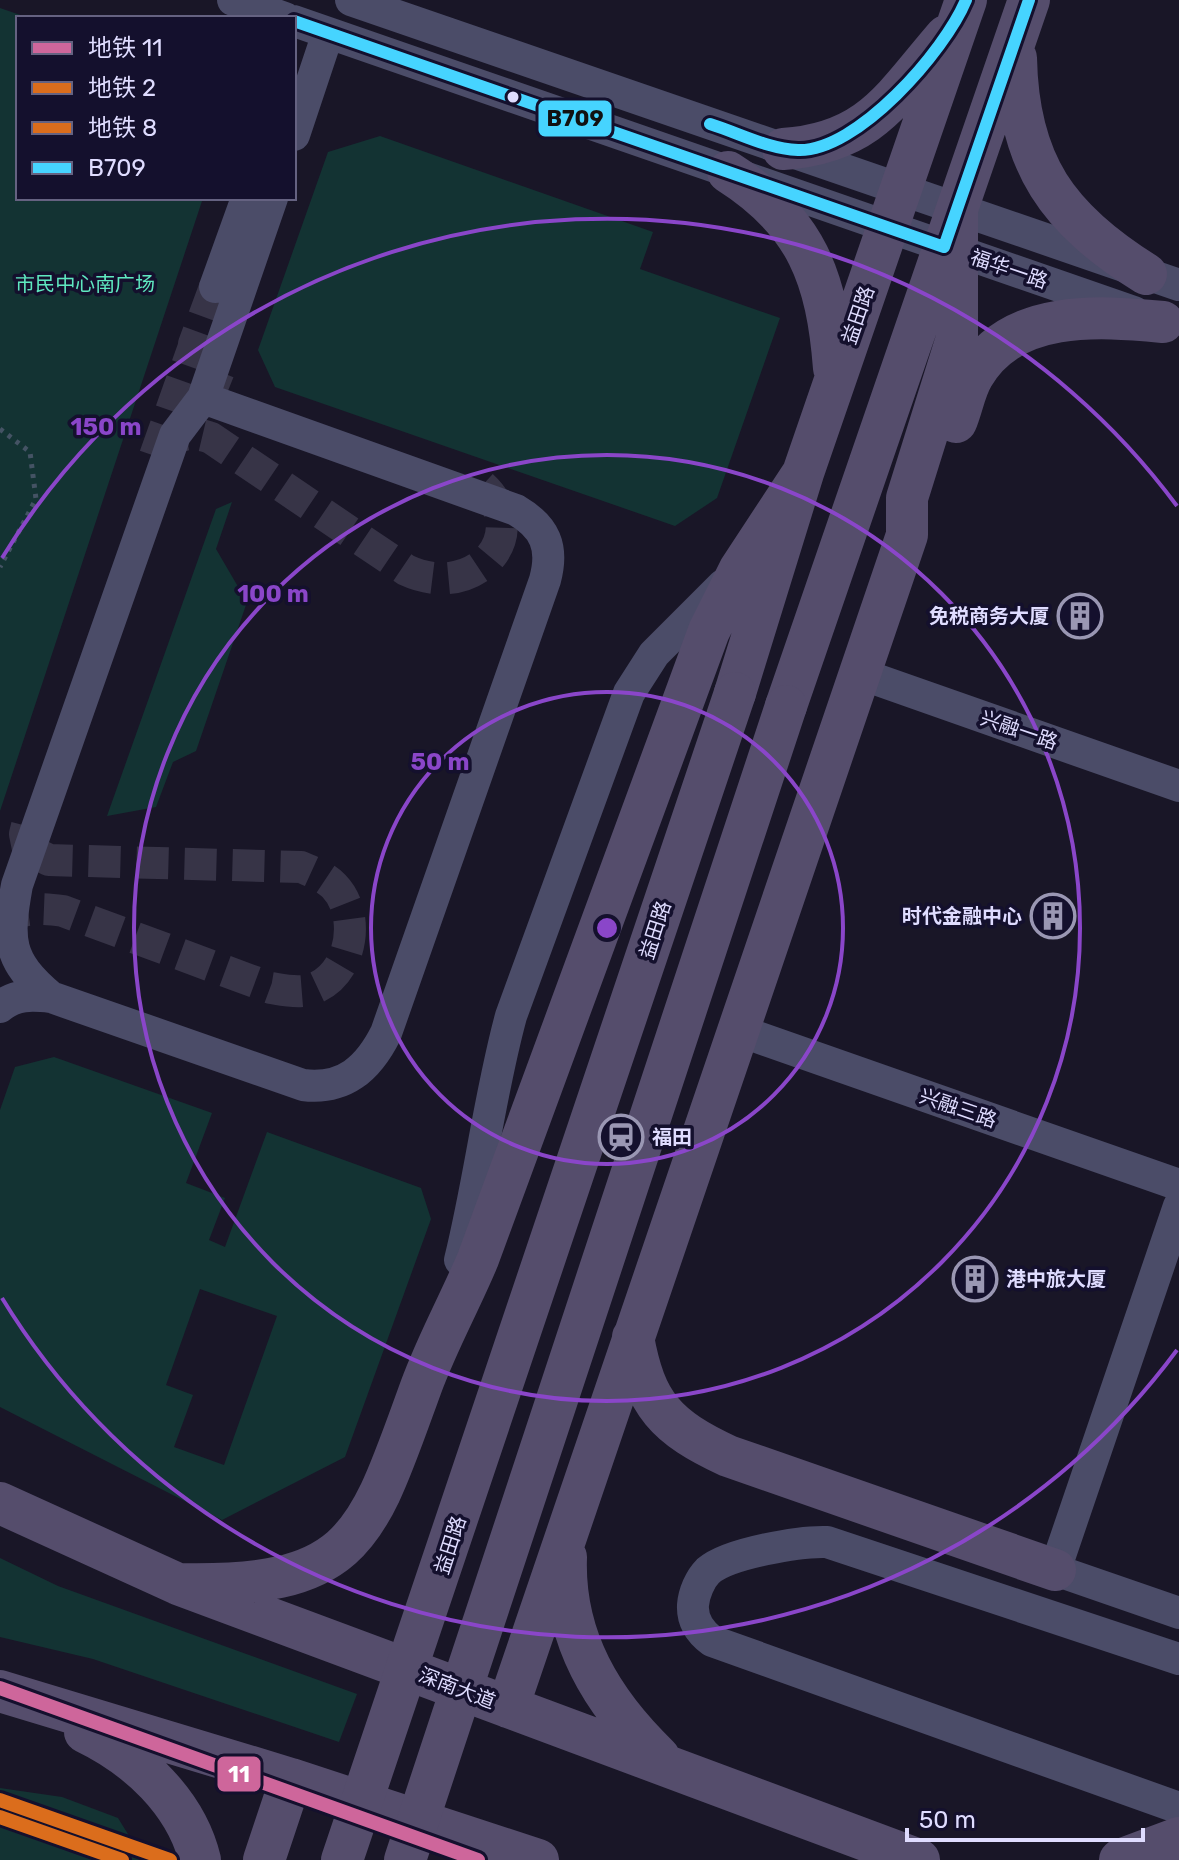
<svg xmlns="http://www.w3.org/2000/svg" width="1179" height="1860" font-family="Rubik,'Noto Sans SC',sans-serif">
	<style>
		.green { fill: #133333; fill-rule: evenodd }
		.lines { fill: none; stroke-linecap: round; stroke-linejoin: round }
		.minor-tunnel { stroke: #373447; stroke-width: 32; stroke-dasharray: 32 16; stroke-linecap: butt }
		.path { stroke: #445364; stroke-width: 5; stroke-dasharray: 4 6; stroke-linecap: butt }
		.minor { stroke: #4b4c68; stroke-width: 32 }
		.major { stroke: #554d6c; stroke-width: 42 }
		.major-bridge { stroke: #554d6c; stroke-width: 42 }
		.bus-1-casing { stroke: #14102d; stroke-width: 18 }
		.bus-1 { stroke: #46d4ff; stroke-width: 12 }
		.metro-1-casing { stroke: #14102d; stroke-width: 20 }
		.metro-2-casing { stroke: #14102d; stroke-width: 20 }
		.metro-3-casing { stroke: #14102d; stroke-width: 20 }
		.metro-1 { stroke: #ce669b; stroke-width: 14 }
		.metro-2 { stroke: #db6d1c; stroke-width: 14 }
		.metro-3 { stroke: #db6d1c; stroke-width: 14 }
		.ring { fill: none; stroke: #8a46c9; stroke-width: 4 }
		.bus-dot { fill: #dfdcff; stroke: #14102d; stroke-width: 3 }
		.labels { text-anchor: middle; stroke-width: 7; stroke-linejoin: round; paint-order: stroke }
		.street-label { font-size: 20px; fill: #dfdcff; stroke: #14102d }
		.park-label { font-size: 20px; fill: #5fe8c0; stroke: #14102d }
		.poi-label { font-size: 20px; font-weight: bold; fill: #dfdcff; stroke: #14102d; text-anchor: end }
		.centre { fill: #8a46c9; stroke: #14102d; stroke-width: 4 }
		.ring-label { font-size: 24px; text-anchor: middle; font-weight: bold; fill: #8a46c9; stroke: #14102d; stroke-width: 7; stroke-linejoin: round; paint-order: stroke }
		.line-badge { stroke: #14102d; stroke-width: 3 }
		.badge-label { font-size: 22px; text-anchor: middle; font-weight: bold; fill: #fff }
		.pale-badge-label { font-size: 22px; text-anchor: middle; font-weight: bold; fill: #111 }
	</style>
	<rect width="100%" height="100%" fill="#191627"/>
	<path class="green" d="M0,8L29,18H18V198H203L0,811Z
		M380,136L653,232L640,269L780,318L717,498L675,526L275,387L258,350L328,152Z
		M232,502L216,549L247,602L196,751L173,762L156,807L107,816L216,509Z
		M54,1057L212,1113L186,1183L225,1198L209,1240L225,1247L267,1132L421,1188L431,1219L345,1457L222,1520L0,1407V1110L15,1067ZM200,1289L277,1316L224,1465L174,1447L193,1395L166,1385Z
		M0,1558L58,1586L357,1694L339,1742L93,1659L0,1637Z
		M0,1788L62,1797L118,1818L144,1860H0Z"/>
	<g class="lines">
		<path class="minor-tunnel" d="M215,287L194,344L193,367L205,383L230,393
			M160,451C175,434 190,430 211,438L406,570C477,603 535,531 480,484
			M155,456L193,349
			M0,924C16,906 41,908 63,911L271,988C283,990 296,993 309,990C351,979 363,916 334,886C325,877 313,872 301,867L49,860L28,849L25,834L27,826"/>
		<path class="path" d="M0,429L30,452L36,499L0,567"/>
		<path class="minor" d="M233,0L285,18
			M351,0L1179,285
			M294,21L1134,312
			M294,135L328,33
			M215,287L247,198
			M858,673L1179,786
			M51,997C7,960 7,940 17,885L175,435L203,398L272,198
			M0,1007C15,994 32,995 51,997L303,1085C344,1090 368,1069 386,1033L545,580C554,547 545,527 516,510L203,398
			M737,1030L1179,1185
			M1179,1206L1055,1570L1179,1613
			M460,1260C480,1179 489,1097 511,1016L629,693L654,654L723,585
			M1179,1659L827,1542C801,1541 728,1553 708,1571C700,1579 694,1593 693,1605C692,1621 700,1632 712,1641L1179,1808"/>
		<path class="major" d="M1016,58C1018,164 1058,219 1146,274
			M783,149C871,143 893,97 946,36
			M728,172C807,222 827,278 834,368
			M956,422C962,408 965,389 973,376C1011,309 1099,316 1163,322
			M735,693L803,473L966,0
			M786,706L1029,0
			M633,1337C645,1405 666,1427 728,1456L1055,1570
			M0,1503L178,1584L919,1860
			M566,1557C563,1638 602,1702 659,1757
			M178,1584C357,1588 366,1538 421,1387C437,1343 460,1302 478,1259L709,631L740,569L803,473
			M0,1691L291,1779L538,1860
			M508,1707L907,535V498L957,338V209
			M85,1732C137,1757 186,1802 200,1860
			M264,1860L291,1779
			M1120,1860L1179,1838"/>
		<path class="major-bridge" d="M342,1860L735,693
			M405,1860L786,706"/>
		<g class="bus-1-casing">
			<path id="bus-1" d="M294,21L944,247L1029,0
				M710,124C739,133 768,149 798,150C857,152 945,51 966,0"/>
		</g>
		<use href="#bus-1" class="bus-1"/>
		<g class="metro-1-casing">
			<path id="metro-1" d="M0,1688L478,1860"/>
		</g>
		<g class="metro-2-casing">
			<path id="metro-2" d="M0,1800L170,1860"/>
		</g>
		<g class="metro-3-casing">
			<path id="metro-3" d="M0,1817L122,1860"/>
		</g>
		<use href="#metro-1" class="metro-1"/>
		<use href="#metro-2" class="metro-2"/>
		<use href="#metro-3" class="metro-3"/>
	</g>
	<g class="ring">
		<circle cx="607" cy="928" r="236"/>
		<circle cx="607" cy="928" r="473"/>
		<path d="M1177 1350A709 709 0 0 1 2 1298M2 558A709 709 0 0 1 1177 506"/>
	</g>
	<defs>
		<g id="building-ring" transform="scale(2.3)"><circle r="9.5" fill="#14102d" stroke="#9a97b3" stroke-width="1.5"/><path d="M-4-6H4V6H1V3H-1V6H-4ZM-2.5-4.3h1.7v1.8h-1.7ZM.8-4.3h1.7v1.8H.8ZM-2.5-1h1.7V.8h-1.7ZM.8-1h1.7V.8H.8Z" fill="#9a97b3"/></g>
		<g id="station-ring" transform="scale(2.3)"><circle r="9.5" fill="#14102d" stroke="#9a97b3" stroke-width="1.5"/><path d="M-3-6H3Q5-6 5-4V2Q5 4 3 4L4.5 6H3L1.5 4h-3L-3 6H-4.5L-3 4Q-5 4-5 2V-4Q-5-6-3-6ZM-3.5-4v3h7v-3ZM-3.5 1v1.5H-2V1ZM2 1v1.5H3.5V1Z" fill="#9a97b3"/></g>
	</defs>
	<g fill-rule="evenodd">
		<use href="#building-ring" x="1080" y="616"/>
		<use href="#building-ring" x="1053" y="916"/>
		<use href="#station-ring" x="621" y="1137"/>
		<use href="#building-ring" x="975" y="1279"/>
	</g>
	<circle class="bus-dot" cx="513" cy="97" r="7"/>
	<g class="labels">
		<g class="street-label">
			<text transform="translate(1009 269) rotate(19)" y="7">福华一路</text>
			<text transform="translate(858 315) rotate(-71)" y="7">益田路</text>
			<text transform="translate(1019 730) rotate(19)" y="7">兴融一路</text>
			<text transform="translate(655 930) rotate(-72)" y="7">益田路</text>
			<text transform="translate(958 1108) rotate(19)" y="7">兴融三路</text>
			<text transform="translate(450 1545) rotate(-72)" y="7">益田路</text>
			<text transform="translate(457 1688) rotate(21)" y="7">深南大道</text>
		</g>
		<g class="park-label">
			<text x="85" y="291">市民中心南广场</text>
		</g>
		<g class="poi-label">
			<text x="1049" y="623">免税商务大厦</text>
			<text x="1022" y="923">时代金融中心</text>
			<text x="652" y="1144" text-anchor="start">福田</text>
			<text x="1006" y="1286" text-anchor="start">港中旅大厦</text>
		</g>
	</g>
	<circle cx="607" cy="928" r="12" class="centre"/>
	<g class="ring-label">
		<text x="106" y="435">150 m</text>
		<text x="273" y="602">100 m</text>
		<text x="440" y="770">50 m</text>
	</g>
	<g class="line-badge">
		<rect x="537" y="99" width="76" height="39" rx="8" fill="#46d4ff"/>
		<rect x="216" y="1755" width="46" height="38" rx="8" fill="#ce669b"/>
	</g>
	<g class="badge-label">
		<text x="239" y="1782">11</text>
	</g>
	<g class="pale-badge-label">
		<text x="575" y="126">B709</text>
	</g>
	<rect x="16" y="16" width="280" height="184" fill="#14102d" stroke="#656281" stroke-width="2"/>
	<rect x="32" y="42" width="40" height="12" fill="#ce669b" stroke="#656281" stroke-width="2"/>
	<text x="88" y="56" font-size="24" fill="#dfdcff">地铁 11</text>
	<rect x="32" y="82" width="40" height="12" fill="#db6d1c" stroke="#656281" stroke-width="2"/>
	<text x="88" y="96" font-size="24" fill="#dfdcff">地铁 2</text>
	<rect x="32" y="122" width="40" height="12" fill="#db6d1c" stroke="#656281" stroke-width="2"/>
	<text x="88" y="136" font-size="24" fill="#dfdcff">地铁 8</text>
	<rect x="32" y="162" width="40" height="12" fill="#46d4ff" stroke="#656281" stroke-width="2"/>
	<text x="88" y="176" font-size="24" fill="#dfdcff">B709</text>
	<path d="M907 1828v12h236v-12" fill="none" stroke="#dfdcff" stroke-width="4"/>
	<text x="919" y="1828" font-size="24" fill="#dfdcff" stroke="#14102d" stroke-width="6" paint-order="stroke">50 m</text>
</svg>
